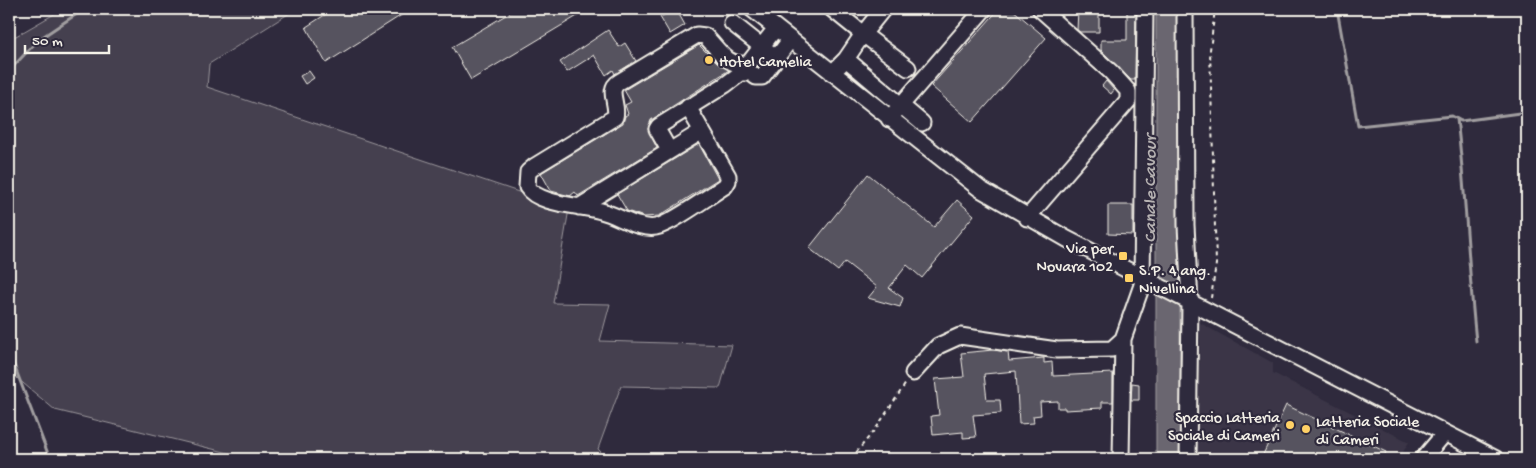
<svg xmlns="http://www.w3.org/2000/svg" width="1536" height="468" font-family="'Gochi Hand',sans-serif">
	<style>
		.built { fill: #3b3647 }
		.green { fill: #454050; stroke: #9c989c }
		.water { fill: #6a6670; stroke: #a19ea0 }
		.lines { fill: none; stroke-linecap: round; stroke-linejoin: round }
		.stream { stroke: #a19ea0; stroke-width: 3 }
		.building { fill: #56525f; stroke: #f4f1e8 }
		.minor-casing { stroke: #f4f1e8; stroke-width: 19 }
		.path { stroke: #f4f1e8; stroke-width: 2; stroke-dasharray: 4 4; stroke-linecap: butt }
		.minor { stroke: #2f2a3d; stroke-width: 15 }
		.poi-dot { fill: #ffd166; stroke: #2f2a3d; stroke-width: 2 }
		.labels { text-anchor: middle; stroke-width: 4.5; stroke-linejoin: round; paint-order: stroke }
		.poi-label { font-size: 16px; fill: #f4f1e8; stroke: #2f2a3d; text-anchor: start }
		.water-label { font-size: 18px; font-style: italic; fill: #b6b2b2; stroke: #2f2a3d }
	</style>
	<rect width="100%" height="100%" fill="#2f2a3d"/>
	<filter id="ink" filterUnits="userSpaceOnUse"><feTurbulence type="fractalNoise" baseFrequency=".02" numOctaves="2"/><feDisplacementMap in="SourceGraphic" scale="10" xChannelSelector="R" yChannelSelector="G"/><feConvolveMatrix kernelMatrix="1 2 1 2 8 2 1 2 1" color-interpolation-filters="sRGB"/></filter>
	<g filter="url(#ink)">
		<path class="built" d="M1200,323L1273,363V373L1409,442L1399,459H1197Z"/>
		<path class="green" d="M63,9H296L209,64L207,87L569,209L553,303L610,304L600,341L732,345L720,388L621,386L598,449L608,459H253L55,410L11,373L9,367V40Z"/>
		<path class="water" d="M1156,9H1180V459H1156Z"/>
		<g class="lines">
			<path class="stream" d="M1337,9L1358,126L1452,116L1461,121L1527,112
				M9,71L38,40L84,9
				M1457,119C1466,193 1468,267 1476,341
				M9,352L50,459"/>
		</g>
		<path class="building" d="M334,9H411L326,63L306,27Z
			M516,9H589L471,80L452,47Z
			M676,9L685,25L670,34L660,17Z
			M999,9H1012L1046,38L972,122L931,86Z
			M1078,9H1099V32H1080L1077,30Z
			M1127,9H1136L1135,80H1131L1101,50V40H1127Z
			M608,30L619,47L625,43L636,61L615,74L613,70L606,75L594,55L567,72L560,62Z
			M699,45L717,63L729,70L651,120L648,129L657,148L578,196L575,192L570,196L551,191L541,173L623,123L625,116L628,114L625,105L631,102L624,90Z
			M309,71L314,78L305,84L300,76Z
			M1106,81L1114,90L1111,94L1102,86Z
			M699,144L718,179L659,216L644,217L627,211L617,194Z
			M868,174L934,227L957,200L974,215L922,278L907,265L889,288L903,298L900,307L868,298L877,287L845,262L838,271L809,248Z
			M1108,205H1133V235L1108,234Z
			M993,350L1008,352L1009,361L1044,358V363L1052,362L1053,376L1113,373V402H1102V408L1065,410V408H1058V401L1040,402L1041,415L1033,416L1034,423L1019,424L1016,371L984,374L987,400H1000L1001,413L973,415L976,437L963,438V432L933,435L931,416L939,415L935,379L964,377L961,353Z
			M1132,383L1139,384V400H1131Z
			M1286,405L1386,452L1383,459H1261Z"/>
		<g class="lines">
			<g class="minor-casing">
				<path id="minor" d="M752,9L980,189L1067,239L1496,459
					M832,9L863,34L846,59
					M883,9L863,34L908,68
					M1185,9L1186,225L1190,303L1188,459
					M732,23L770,53
					M832,73L846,59L922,123
					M688,107L728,176V181L725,186C709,196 671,224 656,227C638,230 618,215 601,211C582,205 538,205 527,187L528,172L535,166L615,117C619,105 606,90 619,82L697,35L705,36C718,48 726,67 748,64L776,28
					M889,119L984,9
					M669,150L657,129L659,126L725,85L741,73H751L756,77H762L790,40
					M579,207L702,131
					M1027,218L1128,101V91L1111,72L1040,9
					M913,373L938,346L960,336L1057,350L1112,349L1123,339L1142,285L1145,9
					M1121,459L1123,339
					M1423,459L1445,433"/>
			</g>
			<path class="path" d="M1211,298L1216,264L1210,50L1215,9
				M851,459L877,427L906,383"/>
			<use href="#minor" class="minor"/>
		</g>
	</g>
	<g class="poi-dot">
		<circle cx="709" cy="60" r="5"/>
		<rect x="1118" y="251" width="10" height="10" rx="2.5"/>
		<rect x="1124" y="273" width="10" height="10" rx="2.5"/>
		<circle cx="1290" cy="425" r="5"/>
		<circle cx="1306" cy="429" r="5"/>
	</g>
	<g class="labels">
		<g class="poi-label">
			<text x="719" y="66">Hotel Camelia</text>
			<text x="1113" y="253" text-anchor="end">Via per<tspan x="1113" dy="18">Novara 102</tspan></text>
			<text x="1139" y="275">S.P. 4 ang.<tspan x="1139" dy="18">Nivellina</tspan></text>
			<text x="1280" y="422" text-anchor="end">Spaccio Latteria<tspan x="1280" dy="18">Sociale di Cameri</tspan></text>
			<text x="1316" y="426">Latteria Sociale<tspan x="1316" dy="18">di Cameri</tspan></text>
		</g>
		<g class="water-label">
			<text transform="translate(1149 189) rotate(-90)" y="6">Canale Cavour</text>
		</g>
	</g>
	<rect width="1536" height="468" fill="none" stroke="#2f2a3d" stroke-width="30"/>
	<rect x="15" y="15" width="1506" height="438" fill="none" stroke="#f4f1e8" stroke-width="2" filter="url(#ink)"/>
	<path d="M25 45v8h84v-8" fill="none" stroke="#f4f1e8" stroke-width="2.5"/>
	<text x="32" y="45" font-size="15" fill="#f4f1e8" stroke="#2f2a3d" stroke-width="4" paint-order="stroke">50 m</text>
</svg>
